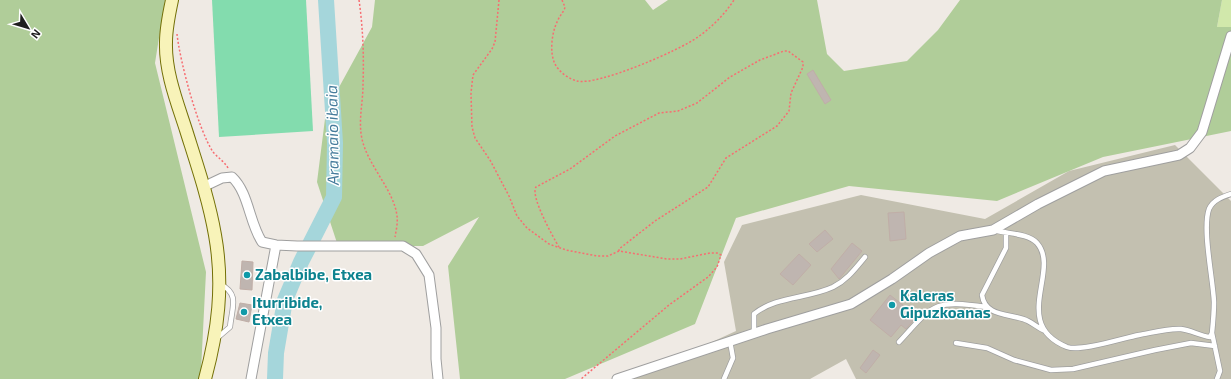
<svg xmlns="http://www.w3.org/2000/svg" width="1231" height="379" font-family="'Exo 2',sans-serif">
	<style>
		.construction { fill: #c3c0b0 }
		.grass { fill: #d1e8ab }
		.forest { fill: #b0cd99 }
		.pitch { fill: #83dcae }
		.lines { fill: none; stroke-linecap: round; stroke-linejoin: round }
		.river { stroke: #a5d6db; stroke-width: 16 }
		.building { fill: #bfb5b0; stroke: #c0aea7 }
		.lane-casing { stroke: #9f9f9f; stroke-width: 6 }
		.street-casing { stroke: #9f9f9f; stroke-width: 11 }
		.secondary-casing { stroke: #737007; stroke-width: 14 }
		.path { stroke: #f76d71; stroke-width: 1.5; stroke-dasharray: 2 2; stroke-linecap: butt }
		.lane { stroke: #fff; stroke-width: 4.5 }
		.street { stroke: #fff; stroke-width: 9 }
		.secondary { stroke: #f8f3b9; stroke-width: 12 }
		.culture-dot { fill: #0f9aa8; stroke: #fff; stroke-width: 1.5 }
		.labels { text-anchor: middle; stroke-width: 3; stroke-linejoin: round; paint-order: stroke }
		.culture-label { font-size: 15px; font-weight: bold; fill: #0d838f; stroke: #fff; text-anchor: start }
		.water-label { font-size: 16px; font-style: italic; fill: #467c9c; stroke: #fff }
	</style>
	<rect width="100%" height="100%" fill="#efeae4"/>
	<path class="construction" d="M1175,145L1231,201V379H856L846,359L810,379H631L736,331L724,262L742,225L861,195L985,219L1069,171Z"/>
	<path class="grass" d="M1222,0H1231V27H1217Z"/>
	<path class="forest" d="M0,0H165L155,63L206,272L201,370L199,379H0Z
		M375,0H645L653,10L668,0H817L827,54L844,71L907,61L938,30L960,0H1222L1217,27H1231V131L1103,157L997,201L849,186L736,218L695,324L565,379H460L448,266L479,217L423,246H338L317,182L326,111L372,27Z"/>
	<path class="pitch" d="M212,0H306L313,131L219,137Z"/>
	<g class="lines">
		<path class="river" d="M275,379L276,353L285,300L301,262L334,197L335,143L326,0"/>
	</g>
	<path class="building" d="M813,70L831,100L825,104L807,74Z
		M904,212L906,239L890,241L888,213Z
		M825,230L833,239L817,252L809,244Z
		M852,243L862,251L839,279L831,269Z
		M799,254L811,265L793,285L780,274Z
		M242,261L253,262L252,290L240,289Z
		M890,295L917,316L906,329L901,325L891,337L870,320Z
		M240,303L252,305L249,322L236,319Z
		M873,350L880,355L866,373L860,368Z"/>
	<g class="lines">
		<g class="lane-casing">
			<path id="lane" d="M994,230C1007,234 1028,233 1037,243C1061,270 1010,324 1067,347C1081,352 1123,338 1139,335C1151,333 1168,328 1181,329C1191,330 1200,336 1210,337L1212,333C1213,323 1214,313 1214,302C1213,279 1202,229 1209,209C1213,200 1222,197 1231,194
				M1006,233V248L982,295C985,318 1012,313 1028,321C1034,324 1038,328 1045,331
				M1212,333L1220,371L1217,379
				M754,334V314C776,296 807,299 833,287C847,280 855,269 865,257
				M216,339L230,327C232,307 240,294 220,284
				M899,342C933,305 933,299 986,307
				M956,343L987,348L1014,360L1051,370L1073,369L1155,350L1191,343L1215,346
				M724,379L733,358L730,341"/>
		</g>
		<g class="street-casing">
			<path id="street" d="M203,187L222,178L232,177C249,193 249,222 262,242L276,245L297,246H403L416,254L429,275L436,328V359L438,379
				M251,379L276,245
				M617,379L767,329L851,304L892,279L929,253L960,236L993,230L1038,204L1104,171L1179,155L1190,148L1202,132L1231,36"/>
		</g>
		<g class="secondary-casing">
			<path id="secondary" d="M172,0C169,14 166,28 166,42C165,72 177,102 186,130C197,165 209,200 215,235C224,285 218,331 205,379"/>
		</g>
		<path class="path" d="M359,0C363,28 364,56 363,85C363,103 358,121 362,139C368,166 394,190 397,216C398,223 396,231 395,237
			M499,0L495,42L492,49L473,75L471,93L472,127L475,138L490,160L509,196L517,216L527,228L549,244L566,250L597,256H608L619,251L667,259H680L710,253H717L721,255L717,267L708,277L669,305L581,379
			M562,0L565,7C564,12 560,15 558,20C552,31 549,52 555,64C559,72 569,79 577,81C598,86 680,50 698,37C713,26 724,15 734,0
			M177,34C180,62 198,129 213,152C218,158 224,161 228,168
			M559,247C553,237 530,196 536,187L570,169L615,136L659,113L678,111L697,103L730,77L760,60L784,51H788L803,62V67L791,93L789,111L777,126L726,158L708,187L655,221L619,249V251"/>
		<use href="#lane" class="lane"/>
		<use href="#street" class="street"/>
		<use href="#secondary" class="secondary"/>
	</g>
	<g class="culture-dot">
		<circle cx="247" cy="275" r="4"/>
		<circle cx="892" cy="305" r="4"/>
		<circle cx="244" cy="312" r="4"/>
	</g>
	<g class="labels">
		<g class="culture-label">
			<text x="255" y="280">Zabalbibe, Etxea</text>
			<text x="900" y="301">Kaleras<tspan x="900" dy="17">Gipuzkoanas</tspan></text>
			<text x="252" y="308">Iturribide,<tspan x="252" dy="17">Etxea</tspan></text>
		</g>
		<g class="water-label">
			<text transform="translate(332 135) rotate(-91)" y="6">Aramaio ibaia</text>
		</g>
	</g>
	<g transform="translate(28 28) rotate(128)" stroke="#ffffff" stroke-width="3" paint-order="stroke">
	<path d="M0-3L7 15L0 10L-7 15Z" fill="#1e1e1e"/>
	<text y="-6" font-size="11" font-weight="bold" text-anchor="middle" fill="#1e1e1e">N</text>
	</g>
</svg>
